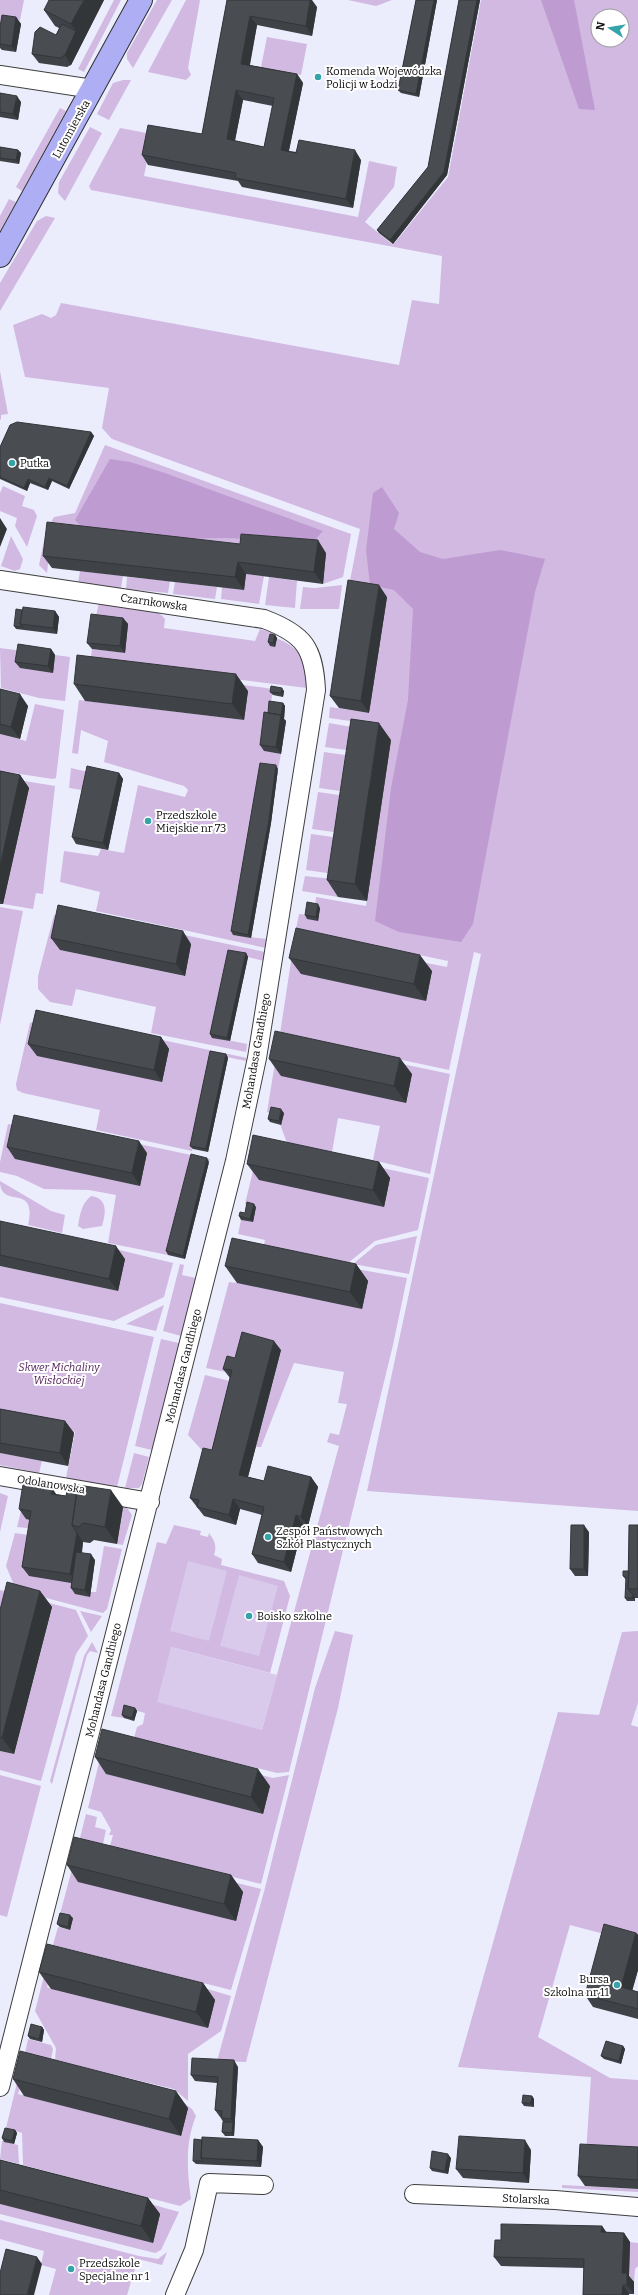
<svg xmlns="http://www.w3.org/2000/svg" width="638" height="2295" font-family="Bitter,serif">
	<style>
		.green { fill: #d1b9e2; fill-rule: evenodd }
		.forest { fill: #be9bd1 }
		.pitch { fill: #d9caeb }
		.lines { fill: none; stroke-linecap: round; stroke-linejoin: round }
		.minor-casing { stroke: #3e3e3e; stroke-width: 20 }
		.secondary-casing { stroke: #2d2d2d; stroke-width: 24 }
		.minor { stroke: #fff; stroke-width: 18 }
		.secondary { stroke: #aeaef5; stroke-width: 22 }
		.wall { fill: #3f4247; fill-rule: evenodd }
		.shaded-wall { fill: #333639 }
		.building { fill: #494d52; stroke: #333639; fill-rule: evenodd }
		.poi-dot { fill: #35a3a9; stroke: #fff; stroke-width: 1.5 }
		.labels { text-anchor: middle; stroke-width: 4; stroke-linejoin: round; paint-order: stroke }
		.poi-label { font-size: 11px; fill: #0b0b0b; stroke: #fff; text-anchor: start }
		.street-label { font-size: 11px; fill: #0b0b0b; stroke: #fff }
		.park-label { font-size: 11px; font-style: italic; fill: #54245a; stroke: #fff }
	</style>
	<rect width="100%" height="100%" fill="#ebedfd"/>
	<path class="green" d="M0,0H24L20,20L4,18L0,34Z
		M114,0H121L84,72L78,69Z
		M157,0H172L133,68L127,59V53Z
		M186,0H200L188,68L191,75L186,80L148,72Z
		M348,0H392L376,6Z
		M481,0H638V1511L367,1491L481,954L474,952L449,1070L280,1034L295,935L426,1001L432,972L416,961L447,967L448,961L296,929L299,914L308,915L315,907L316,897L366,906L391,740L360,752L325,747L329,723L363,729L365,723L329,718L330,707L370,713L348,591L360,529L112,439L102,428L109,388L25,377L13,325L42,314L51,318L56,315L61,303L399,365L412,300L439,304L442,256L91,190L89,186L120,128L152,134L144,176L358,217L369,161L397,167L394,187L365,222L393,245L448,177ZM598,16H622V40H598Z
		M267,37L307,44L301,75L261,67Z
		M123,80H131L109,120L97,114L113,83Z
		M60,108L66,111L22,191L16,187Z
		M90,127L102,133L65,201L58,193L59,182Z
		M9,199L16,202L0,231V216Z
		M46,216L55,218L0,311V283L37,221Z
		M0,371L8,414L1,415V420L0,419Z
		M105,445L351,534L343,577L323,584L326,553L51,535L47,573L39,565L46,531L54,517L75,513Z
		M3,486L25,496L22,506L34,510L37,516L27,547L15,526L17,518L0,511V493Z
		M11,536L23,559L20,569L15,571L1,566Z
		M80,571L123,576L121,588L78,583Z
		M246,574L264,576L259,604L221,599L222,587L244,589Z
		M127,577L170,581L168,593L126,589Z
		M269,577L297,581L295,608L265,605Z
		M175,582L217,587L215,599L173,594Z
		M342,585L339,609H300L303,587L315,588Z
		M99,602C121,604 150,600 165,619L164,628L255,641L260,629L273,633L272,637C285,640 302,651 305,665C307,672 306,680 307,688L194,674L91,657L92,649L125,653L95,621Z
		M0,648L22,651L53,673L55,655L70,657L65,701L39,698L1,688Z
		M237,684L273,689L264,751L281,754L278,769L263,767L233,935L267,939L266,948L96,911L100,892L60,882L64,851L98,856L101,849L124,853L138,785L185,797L188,790L184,786L104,762L108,741L81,730L78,754L72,753L79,700L244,720L248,691Z
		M35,704L64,710L56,778L53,779L0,771V734L26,741Z
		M324,752L359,757L354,793L319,788Z
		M71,768L92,773L88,791L69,788Z
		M0,777L55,786L43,894L36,893L33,909L3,904L29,788Z
		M318,792L353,797L348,834L312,829Z
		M311,834L347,839L341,875L306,870Z
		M305,876L341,880L338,897L302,891Z
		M0,907L23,911L0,1025Z
		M54,915L67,918L60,950L184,976L170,932L265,952L264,961L231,953L212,1037L247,1044L246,1052L151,1033L156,1007L76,989L72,1006L50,1002L38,989V976Z
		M35,1021L148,1037L247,1058L246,1061L212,1054L192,1151L96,1130L100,1110L23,1093L17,1090L16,1084L30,1023Z
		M279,1038L405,1103L412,1075L393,1062L450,1074L430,1174L373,1160L380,1126L338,1118L332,1152L287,1143L280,1124L272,1113L267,1112Z
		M8,1124L22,1127L140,1186L147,1154L125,1141L210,1159L209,1162L193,1158L168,1255L108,1243L116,1195L89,1190L44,1189L17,1176L0,1172V1162Z
		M260,1142L429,1178L418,1230L375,1241L348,1263L264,1245L265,1240L238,1234L241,1220L253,1222L256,1207L245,1204Z
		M0,1181L51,1211L65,1215L62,1233L28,1225C38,1181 0,1211 0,1181Z
		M91,1196C108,1198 106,1213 102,1226L83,1229L78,1226C80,1215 81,1204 91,1196Z
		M417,1236L409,1274L353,1264L376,1245Z
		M103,1246L173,1263L164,1297L114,1321L0,1297V1266L118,1291Z
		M180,1264L184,1265L182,1275L196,1278L181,1336L163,1331Z
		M351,1268L407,1278L393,1345L289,1772L277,1773L134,1738L137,1727L143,1724L145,1713L126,1708L124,1718L111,1716L157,1542L166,1544L174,1525L201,1531L200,1535L208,1537L209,1533C215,1541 217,1546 214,1555L222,1559L221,1565L284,1581L290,1596L270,1673L171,1647L262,1730L339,1446L327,1442L330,1433L339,1435L347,1404L338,1403L344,1372L294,1363L261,1447H256L281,1350L231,1373L206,1368L229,1282L237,1283Z
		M0,1303L154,1337L117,1487L66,1478L75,1432L0,1419Z
		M164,1305L156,1331L126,1324Z
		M161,1339L179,1343L152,1450L135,1446Z
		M205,1375L238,1383L209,1458L188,1435Z
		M0,1453L42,1461L39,1473L0,1465Z
		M134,1453L149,1457L142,1484L139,1488H125Z
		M0,1493L8,1496L0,1532Z
		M25,1495L38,1521L36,1529L17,1527Z
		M123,1506L127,1508L132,1515L123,1545L117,1544Z
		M15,1533L35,1536L89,1597L90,1592H96L104,1546L122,1549L107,1609L103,1613L16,1590L6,1566Z
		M0,1590L76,1610L88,1636L76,1654L41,1781L0,1770V1751L14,1754L52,1608L0,1619Z
		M80,1611L102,1616L91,1632Z
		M335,1631L353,1635L338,1708L246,2062L217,2061L265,1888L315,1688Z
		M638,1631V1703L631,1725L638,1727V1943L570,1925L538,2037L610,2078L638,2080V2156L586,2153L591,2077L458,2067L558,1712L599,1715L622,1632Z
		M92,1642L98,1653L90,1651L87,1655L52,1784L50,1781L84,1656Z
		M106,1734L107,1774L263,1814L270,1786L257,1774L273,1778L289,1775L261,1884L110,1846L113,1835H109L111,1830L101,1812L88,1808Z
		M0,1775L41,1786L7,1917L0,1915Z
		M86,1814L97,1817L95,1827L106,1830L103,1844L80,1838Z
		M79,1843L261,1889L231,1990L53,1945L58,1927L70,1930L73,1918L60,1914Z
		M51,1949L54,1960L47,1987L51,1989L208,2028L201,1987L231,1996L221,2031L188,2054V2101L174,2089L55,2060L56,2048L35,2011Z
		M28,2039L51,2045L53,2049L51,2059L25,2053Z
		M23,2058L25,2070L18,2094L181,2136L176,2097L192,2109L196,2116C185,2142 187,2171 191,2199L180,2206L23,2165L22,2133L6,2128Z
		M2,2141L18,2145L19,2164L0,2159Z
		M562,2185L638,2189V2192L562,2188Z
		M147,2203L179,2212L161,2250L155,2253L0,2214V2204L153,2242Z
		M0,2220L139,2256L158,2259L167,2252L162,2265L138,2259L127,2295H49L56,2269L41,2265L44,2251L0,2239Z
		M638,2231V2266L635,2269L634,2283L629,2282L630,2242L638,2243Z"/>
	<path class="forest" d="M541,0H574L595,110L579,109Z
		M110,459L130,462L165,473L323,531L313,542L225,538L172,539L82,527L75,520Z
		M382,487L399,513L394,529L420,552L443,559L500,550L545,559L535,592L473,924L461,942L399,932L375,921L391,788L408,700L413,609L394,590L370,585L366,550L373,493Z"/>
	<path class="pitch" d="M188,1561L227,1571L209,1641L170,1631Z
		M239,1575L278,1586L259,1656L220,1646Z
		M171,1647L277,1675L262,1730L157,1702Z"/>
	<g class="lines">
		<g class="minor-casing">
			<path id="minor" d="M0,75L93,89
				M0,580L264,619C304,634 314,648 316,690L257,1058L235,1161L0,2087
				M0,1476L150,1502
				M414,2194L555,2200L638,2207
				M175,2295L194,2250L209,2183L264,2185"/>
		</g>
		<g class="secondary-casing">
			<path id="secondary" d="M0,256L141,0"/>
		</g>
		<use href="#minor" class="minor"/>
		<use href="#secondary" class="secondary"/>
	</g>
	<path class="wall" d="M104,0L71,65L67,67L39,63L32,54L56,35L59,28L55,26L44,10Z
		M227,0L317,7L312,36L257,25L250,65L297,74L303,83L289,151L361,160L353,208L242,187L238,181L148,165L142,155L202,134ZM243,100L273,106L264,147L235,141Z
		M416,0H437L419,97L401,93L398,90Z
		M459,0H480L447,175L393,244L379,233L377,230L428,167Z
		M16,17L21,24L16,52L2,50L0,48V27Z
		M0,93L21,102L18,120L0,117Z
		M0,147L18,150L21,153L19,164L0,161Z
		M91,432L94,436L69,489L52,481L48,490L30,483L27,491L0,479V447Z
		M240,544L326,553L323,584L246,574L244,590L52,568L43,556Z
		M387,597L369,713L339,708L330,696Z
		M55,611L59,617L57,634L16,629L14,626Z
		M123,618L128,624L125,653L92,649L87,643Z
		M275,635L277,638L275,647L270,646L268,642Z
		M51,649L55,655L53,673L20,668L15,662Z
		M74,684L248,691L244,720L85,701Z
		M0,689L28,706L20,739L0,734Z
		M284,691L283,697L273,695L270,692Z
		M283,703L285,706L284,719L286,721L281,754L264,751L260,745L268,713Z
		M391,740L367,901L338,897L327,880Z
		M278,769L271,823L251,938L233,935L231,931Z
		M0,771L20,775L29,788L3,904H0Z
		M119,773L123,779L108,850L76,844L72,837Z
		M320,908L318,921L307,919L305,915Z
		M51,938L191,944L185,976L60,950Z
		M246,953L248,957L230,1041L212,1038L210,1034Z
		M289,958L432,971L426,1001L301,974Z
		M161,1037L169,1049L162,1082L37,1056L28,1044Z
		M226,1054L228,1058L208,1152L193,1149L190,1146Z
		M269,1059L412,1074L406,1103L281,1076Z
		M284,1113L281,1125L270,1122L268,1119Z
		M7,1147L147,1153L140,1186L15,1159Z
		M209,1162L185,1259L168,1255L166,1251Z
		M379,1162L390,1178L384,1207L259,1180L247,1164Z
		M256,1207L253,1222L241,1220L239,1216Z
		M0,1221L125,1259L118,1291L0,1266Z
		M356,1264L368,1281L362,1309L237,1283L225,1266Z
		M281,1350L248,1477L264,1481L311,1477L318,1487L308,1526L303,1525L291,1572L258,1563L252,1554L262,1515L240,1509L236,1525L204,1516L190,1498L212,1450L230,1378L223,1369L235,1358Z
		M0,1409L65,1421L74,1433L68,1466L0,1453Z
		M56,1494L123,1507L117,1544L94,1540L90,1543L83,1542L82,1553L95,1560L90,1597L75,1594L71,1588V1583L29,1576L22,1567L30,1520L26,1519L19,1509Z
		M638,1525V1598H635V1601H627L625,1598L626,1580L623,1576L629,1571Z
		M589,1532L588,1576H575L570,1569Z
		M40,1591L52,1607L14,1754L0,1751V1610Z
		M135,1708L137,1711L134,1721L124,1718L122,1715Z
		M95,1757L270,1786L263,1814L106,1774Z
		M67,1865L231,1875L243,1892L236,1921L78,1882Z
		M73,1918L70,1930L60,1927L57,1924Z
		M636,1933L638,1935V1970L632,1990L638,1992V2019L593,2007L585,1995Z
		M39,1972L203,1983L215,2000L208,2028L51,1989Z
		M42,2027L44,2030L42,2042L30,2039L28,2036Z
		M623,2046L625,2049L621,2064L604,2059L601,2056Z
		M238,2067L234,2136H225L222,2132L223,2122L221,2118V2117H220L215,2110L217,2083L195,2081L191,2075Z
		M13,2079L188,2108L181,2136L24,2096Z
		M532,2096L534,2099V2107L524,2106L522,2103Z
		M15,2130L17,2133L14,2144L4,2142L2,2138Z
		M202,2140H258L263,2147L261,2167L196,2164L193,2161Z
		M638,2147V2189L585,2186L578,2176Z
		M531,2150L529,2183L463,2178L456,2169Z
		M451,2158L448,2174L432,2171L430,2168Z
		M0,2160L148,2198L160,2214L153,2243L0,2204Z
		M602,2226L606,2232L624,2233L630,2242L629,2276L634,2282V2294H629V2295H583L584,2268L501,2266L494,2257L501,2240Z"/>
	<path class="shaded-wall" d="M84,0H104L71,65L65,55L76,31L71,24Z
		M310,0H312L317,7L312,36L306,26Z
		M434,0H437L419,97L416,94Z
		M477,0H480L447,175L393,244L390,240L444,172Z
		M250,16L257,25L248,73L241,64Z
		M16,17L21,24L16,52L12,46Z
		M297,74L303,83L287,159L281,150Z
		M236,90L243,100L233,149L227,139Z
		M17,96L21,102L18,120L13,114Z
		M18,150L21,153L19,164L16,160Z
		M355,150L361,160L353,208L346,199Z
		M91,432L94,436L69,489L67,486Z
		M49,478L52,481L48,490L45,487Z
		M28,479L30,483L27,491L24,488Z
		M0,518L7,529L0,547Z
		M318,540L326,553L323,584L314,572Z
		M238,562L246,574L244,590L235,577Z
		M379,585L387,597L369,713L361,701Z
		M55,611L59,617L57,634L53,628Z
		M123,618L128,624L125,653L120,646Z
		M275,635L277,638L275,647L273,643Z
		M51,649L55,655L53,673L48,666Z
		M236,674L248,691L244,720L232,704Z
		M282,688L284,691L283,697L281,693Z
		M20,694L28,706L20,739L11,727Z
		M283,703L285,706L284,719L286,721L281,754L276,747Z
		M379,723L391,740L367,901L355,884Z
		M276,765L278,769L271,823L251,938L248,935Z
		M119,773L123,779L108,850L103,843Z
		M20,775L29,788L3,904L0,900V867Z
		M318,904L320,908L318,921L316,917Z
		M183,931L191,944L185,976L176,964Z
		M246,953L248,957L230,1041L227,1038Z
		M420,955L432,971L426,1001L414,984Z
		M161,1037L169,1049L162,1082L154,1070Z
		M226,1054L228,1058L208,1152L206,1149Z
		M400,1058L412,1074L406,1103L394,1086Z
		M281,1109L284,1113L281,1125L279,1121Z
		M139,1141L147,1153L140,1186L132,1173Z
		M207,1158L209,1162L185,1259L183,1256Z
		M379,1162L390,1178L384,1207L373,1190Z
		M254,1204L256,1207L253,1222L250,1219Z
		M116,1246L125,1259L118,1291L109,1279Z
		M356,1264L368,1281L362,1309L350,1292Z
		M274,1341L281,1350L246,1484L239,1475Z
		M65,1421L74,1433L68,1466L60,1453Z
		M311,1477L318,1487L308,1526L301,1517Z
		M52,1488L59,1498L51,1494Z
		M111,1490L123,1507L117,1544L105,1527Z
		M233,1499L240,1509L236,1525L229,1515Z
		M296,1515L303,1525L291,1572L284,1562Z
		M584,1525L589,1532L588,1576L584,1569Z
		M77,1533L83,1542L77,1584L70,1574Z
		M91,1554L95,1560L90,1597L85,1590Z
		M40,1591L52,1607L14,1754L2,1738Z
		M633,1595L635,1598V1601L633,1598Z
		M135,1708L137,1711L134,1721L132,1718Z
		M258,1769L270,1786L263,1814L251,1797Z
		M231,1875L243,1892L236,1921L224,1904Z
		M70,1915L73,1918L70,1930L68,1927Z
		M636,1933L638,1935V1970L630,1999L621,1987Z
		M203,1983L215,2000L208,2028L196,2012Z
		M42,2027L44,2030L42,2042L39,2039Z
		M623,2046L625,2049L621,2064L619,2061Z
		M234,2060L238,2067L234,2136L232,2133L233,2122L231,2119Z
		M176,2091L188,2108L181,2136L169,2119Z
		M532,2096L534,2099V2107L531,2103Z
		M15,2130L17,2133L14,2144L12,2141Z
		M258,2140L263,2147L261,2167L257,2161Z
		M525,2140L531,2150L529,2183L523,2173Z
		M448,2154L451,2158L448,2174L445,2171Z
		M148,2198L160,2214L153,2243L141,2226Z
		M602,2226L609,2236L601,2232Z
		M624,2233L630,2242L629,2276L634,2282V2294L627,2285L622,2273Z
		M37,2257L42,2264L34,2295H27Z
		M623,2285L629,2294V2295H622Z"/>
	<path class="building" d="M49,0H84L71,24L44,10Z
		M227,0H310L306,26L250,16L241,64L297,74L281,150L296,153L299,140L355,150L346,199L235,178L236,173L142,155L148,125L202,134ZM236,90L274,98L264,147L227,139Z
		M416,0H434L416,94L398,90Z
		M459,0H477L444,172L390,240L377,230L428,167Z
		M2,15L16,17L12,46L0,44V27Z
		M62,24L76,31L65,55L60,58L32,54L35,32L40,27L56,35Z
		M0,93L17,96L13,114L0,112Z
		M0,147L18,150L16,160L0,158Z
		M17,422L91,432L67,486L49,478L45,487L28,479L24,488L0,477V447L10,425Z
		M47,522L240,544L241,534L318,540L314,572L238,562L235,577L43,556Z
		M348,580L379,585L361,701L330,696Z
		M23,607L55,611L53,628L20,624Z
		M16,609L22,610L20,624L23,627L14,626Z
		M91,614L123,618L120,646L87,643Z
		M270,634L275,635L273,643L268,642Z
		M18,644L51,649L48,666L15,662Z
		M77,655L236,674L232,704L74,684Z
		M271,686L282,688L281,693L270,692Z
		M0,689L20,694L11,727L0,724Z
		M269,701L283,703L281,715L268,713Z
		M264,712L281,715L276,747L260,745Z
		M351,719L379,723L355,884L327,880Z
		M260,763L276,765L269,820L248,935L231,931Z
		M87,766L119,773L103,843L72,837Z
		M0,771L20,775L0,867Z
		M307,902L318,904L316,917L305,915Z
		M58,905L183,931L176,964L51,938Z
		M296,928L420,955L414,984L289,958Z
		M228,950L246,953L227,1038L210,1034Z
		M36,1010L161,1037L154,1070L28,1044Z
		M275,1031L400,1058L394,1086L269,1059Z
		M210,1051L226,1054L206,1149L190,1146Z
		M271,1107L281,1109L279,1121L268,1119Z
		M14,1115L139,1141L132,1173L7,1147Z
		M253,1135L379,1162L373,1190L247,1164Z
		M191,1154L207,1158L183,1256L166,1251Z
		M247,1202L254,1204L250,1219L239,1216L240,1212L245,1213Z
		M0,1221L116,1246L109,1279L0,1255Z
		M232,1238L356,1264L350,1292L225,1266Z
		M242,1332L274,1341L239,1475L264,1481L268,1466L311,1477L301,1517L296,1515L284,1562L252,1554L264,1507L233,1499L229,1515L197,1507L199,1500L190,1498L203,1448L212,1450L232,1370L223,1369L227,1356L235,1358Z
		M0,1409L65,1421L60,1453L0,1443Z
		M23,1484L52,1488L51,1494L66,1496L67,1490L77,1491L72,1525L77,1533L70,1574L22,1567L31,1511L19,1509Z
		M78,1485L111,1490L105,1527L83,1523L79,1527L72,1525Z
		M571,1525H584V1569H570Z
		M629,1525H638V1589H628Z
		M76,1552L91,1554L85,1590L71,1588Z
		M623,1571H629L628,1589L633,1595V1598H625L626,1577L623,1576Z
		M7,1582L40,1591L2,1738L0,1737V1610Z
		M124,1705L135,1708L132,1718L122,1715Z
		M102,1729L258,1769L251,1797L95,1757Z
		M74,1837L231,1875L224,1904L67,1865Z
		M60,1913L70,1915L68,1927L57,1924Z
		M604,1924L636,1933L621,1987L638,1992V2009L585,1995Z
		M47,1944L203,1983L196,2012L39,1972Z
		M31,2024L42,2027L39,2039L28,2036Z
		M606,2041L623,2046L619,2061L601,2056Z
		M20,2051L176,2091L169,2119L13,2079Z
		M192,2058L234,2060L231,2119L221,2118L222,2111L215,2110L218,2077L191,2075Z
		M523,2095L532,2096L531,2103H522Z
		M223,2122H233L232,2133L222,2132Z
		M5,2128L15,2130L12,2141L2,2138Z
		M459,2136L525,2140L523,2173L456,2169Z
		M202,2137L258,2140L257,2161L201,2158Z
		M194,2139L202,2140L201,2158L203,2161H193Z
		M580,2144L638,2147V2180L578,2176Z
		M432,2151L448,2154L445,2171L430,2168Z
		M0,2160L148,2198L141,2226L0,2190Z
		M501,2224L602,2226L601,2232L624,2233L622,2273H627V2285H623L622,2295H583L584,2259L494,2257L495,2240H501Z
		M6,2249L37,2257L27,2295H0V2273Z"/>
	<g class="poi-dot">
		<circle cx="318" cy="77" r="4"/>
		<circle cx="12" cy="463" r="4"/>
		<circle cx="148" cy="821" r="4"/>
		<circle cx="268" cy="1537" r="4"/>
		<circle cx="249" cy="1616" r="4"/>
		<circle cx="617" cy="1985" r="4"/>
		<circle cx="71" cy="2269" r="4"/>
	</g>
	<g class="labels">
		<g class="poi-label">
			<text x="326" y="75">Komenda Wojewódzka<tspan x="326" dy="13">Policji w Łodzi</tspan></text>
			<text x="20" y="467">Putka</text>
			<text x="156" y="819">Przedszkole<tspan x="156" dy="13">Miejskie nr 73</tspan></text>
			<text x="276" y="1535">Zespół Państwowych<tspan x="276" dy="13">Szkół Plastycznych</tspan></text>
			<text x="257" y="1620">Boisko szkolne</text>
			<text x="609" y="1983" text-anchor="end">Bursa<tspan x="609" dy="13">Szkolna nr 11</tspan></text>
			<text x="79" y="2267">Przedszkole<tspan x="79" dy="13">Specjalne nr 1</tspan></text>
		</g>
		<g class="street-label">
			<text transform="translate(71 129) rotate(-61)" y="4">Lutomierska</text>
			<text transform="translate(154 602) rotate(8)" y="4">Czarnkowska</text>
			<text transform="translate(256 1051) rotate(-80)" y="4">Mohandasa Gandhiego</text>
			<text transform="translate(183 1366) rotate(-76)" y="4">Mohandasa Gandhiego</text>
			<text transform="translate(51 1484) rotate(9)" y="4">Odolanowska</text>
			<text transform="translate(103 1680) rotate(-76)" y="4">Mohandasa Gandhiego</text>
			<text transform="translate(526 2199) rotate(3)" y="4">Stolarska</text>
		</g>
		<g class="park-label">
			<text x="59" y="1371">Skwer Michaliny<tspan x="59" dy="13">Wisłockiej</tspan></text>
		</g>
	</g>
	<g transform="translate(610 28) rotate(282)"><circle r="19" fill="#ffffff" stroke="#9d9d9d"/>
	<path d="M0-3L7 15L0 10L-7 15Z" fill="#35a3a9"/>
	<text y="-6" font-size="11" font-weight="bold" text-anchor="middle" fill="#0b0b0b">N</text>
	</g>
</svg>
